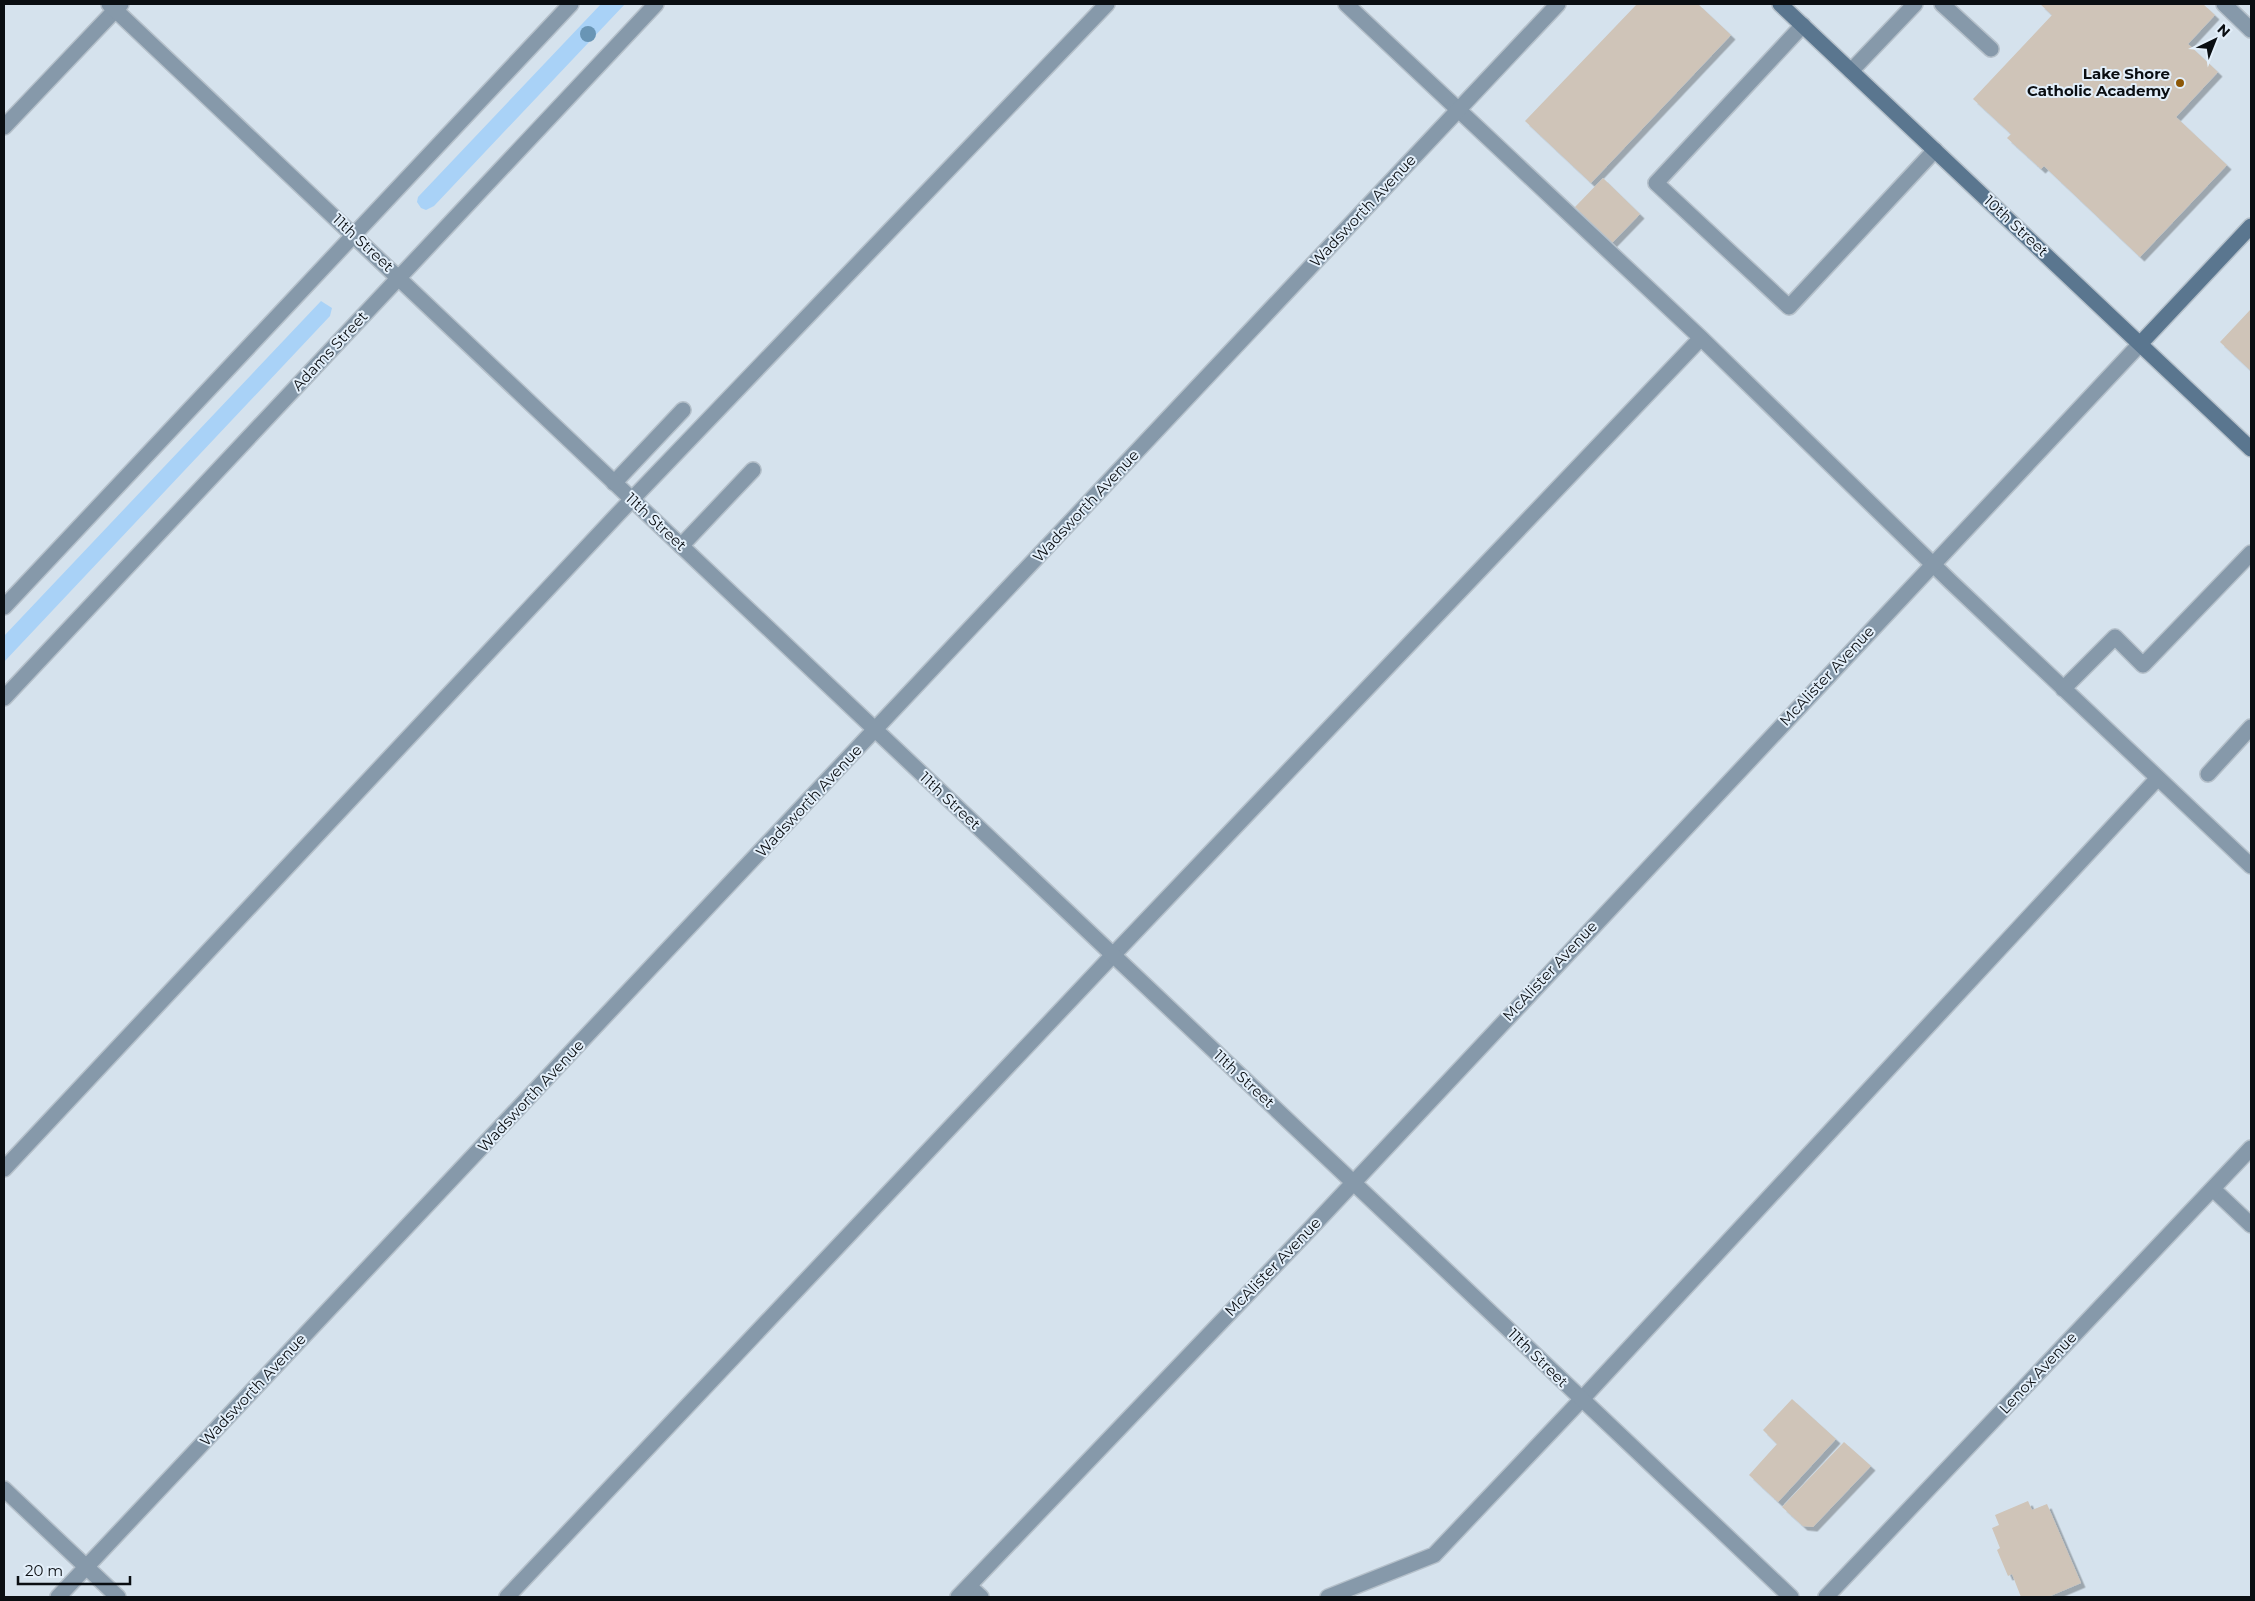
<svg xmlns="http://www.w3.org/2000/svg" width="2255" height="1601" font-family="Montserrat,sans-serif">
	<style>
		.green { fill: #a9d2f7 }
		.building { fill: #cfc4b8; filter: url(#shadow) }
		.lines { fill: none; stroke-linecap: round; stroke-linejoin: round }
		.lane-casing { stroke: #b5c0ca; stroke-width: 18 }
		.street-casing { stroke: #b5c0ca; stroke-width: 18 }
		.secondary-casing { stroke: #b5c0ca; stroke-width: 18 }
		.lane { stroke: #8699aa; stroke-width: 15 }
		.street { stroke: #8699aa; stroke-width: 15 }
		.secondary { stroke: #5a768f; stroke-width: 15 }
		.tree { fill: #6995b5 }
		.poi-dot { fill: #8c5707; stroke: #e3effa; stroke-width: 2 }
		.labels { text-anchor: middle; stroke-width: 4; stroke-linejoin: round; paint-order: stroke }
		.poi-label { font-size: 15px; font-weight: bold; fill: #0a0e12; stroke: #e3effa; text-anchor: end }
		.street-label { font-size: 15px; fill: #0a0e12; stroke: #e3effa }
	</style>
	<defs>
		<filter id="shadow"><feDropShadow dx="4.5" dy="4.5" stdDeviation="0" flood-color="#0004"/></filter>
	</defs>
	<rect width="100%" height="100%" fill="#d5e2ed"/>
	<path class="green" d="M601,4H625L434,206L426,210L421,208L417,202L418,197Z
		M321,301L332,308L330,316L4,662V636Z"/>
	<path class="building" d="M1637,4H1698L1731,35L1591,183L1525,121Z
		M2040,4H2203L2215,15L2188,44L2218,72L2176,117L2227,165L2140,257L2044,166L2041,169L2007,138L2011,134L1973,99L2052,15Z
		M1603,178L1640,214L1612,243L1575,207Z
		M2251,309V371L2220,342Z
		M1792,1399L1836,1439L1778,1502L1749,1475L1777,1444L1763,1430Z
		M1844,1442L1871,1466L1813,1527L1803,1526L1782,1507Z
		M2028,1501L2032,1510L2047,1504L2081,1583L2048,1597H2021L2012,1574L2008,1576L1997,1550L2000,1548L1992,1528L1999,1525L1995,1515Z"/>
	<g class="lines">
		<g class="lane-casing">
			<path id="lane" d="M1346,4L1701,338L1951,582L2251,866
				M1942,4L1991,49
				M2224,4L2251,30
				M1803,25L1656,183L1789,307L1935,150
				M1851,71L1915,4
				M4,127L121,4
				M614,483L683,410
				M681,546L753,470
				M2063,689L2115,637L2143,665L2251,553
				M2208,774L2251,727
				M4,1169L617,515L1107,4
				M2213,1189L2251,1225
				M969,1586L981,1597
				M507,1597L1113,955L1701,338
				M1328,1597L1434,1555L1582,1399L2157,779"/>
		</g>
		<g class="street-casing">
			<path id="street" d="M109,4L1791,1597
				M4,607L571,4
				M4,698L656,4
				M4,1489L118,1597
				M58,1597L1558,4
				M958,1597L1310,1229L2140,344
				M1826,1597L2251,1148"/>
		</g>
		<g class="secondary-casing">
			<path id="secondary" d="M1780,4L2251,449
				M2140,344L2251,226"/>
		</g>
		<use href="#lane" class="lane"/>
		<use href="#street" class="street"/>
		<use href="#secondary" class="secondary"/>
	</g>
	<circle class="tree" cx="588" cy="34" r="8"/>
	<circle class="poi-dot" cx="2180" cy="83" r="5"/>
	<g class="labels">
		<g class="poi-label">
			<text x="2170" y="79">Lake Shore<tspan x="2170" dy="17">Catholic Academy</tspan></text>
		</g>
		<g class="street-label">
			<text transform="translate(1363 211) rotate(-47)" y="5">Wadsworth Avenue</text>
			<text transform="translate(2016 226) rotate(43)" y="5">10th Street</text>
			<text transform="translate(363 243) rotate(43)" y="5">11th Street</text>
			<text transform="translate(330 351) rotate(-47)" y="5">Adams Street</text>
			<text transform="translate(1086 506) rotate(-47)" y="5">Wadsworth Avenue</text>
			<text transform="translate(656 522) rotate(43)" y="5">11th Street</text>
			<text transform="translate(1827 676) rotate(-47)" y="5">McAlister Avenue</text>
			<text transform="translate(809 801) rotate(-47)" y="5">Wadsworth Avenue</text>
			<text transform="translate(950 801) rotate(43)" y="5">11th Street</text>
			<text transform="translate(1550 971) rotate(-47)" y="5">McAlister Avenue</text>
			<text transform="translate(1244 1079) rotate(43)" y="5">11th Street</text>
			<text transform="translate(531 1096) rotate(-47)" y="5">Wadsworth Avenue</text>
			<text transform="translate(1273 1267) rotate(-46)" y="5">McAlister Avenue</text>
			<text transform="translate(1538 1358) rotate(44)" y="5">11th Street</text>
			<text transform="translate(2038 1373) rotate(-47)" y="5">Lenox Avenue</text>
			<text transform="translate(253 1390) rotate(-47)" y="5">Wadsworth Avenue</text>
		</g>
	</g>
	<rect width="2255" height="1601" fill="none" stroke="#0a0e12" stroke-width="10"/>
	<g transform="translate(2215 40) rotate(43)" stroke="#e3effa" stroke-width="4" paint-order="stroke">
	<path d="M0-4L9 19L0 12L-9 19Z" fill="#0a0e12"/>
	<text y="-8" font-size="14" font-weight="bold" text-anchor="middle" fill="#0a0e12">N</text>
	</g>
	<path d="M18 1576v8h112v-8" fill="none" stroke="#0a0e12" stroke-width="2.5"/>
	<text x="25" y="1576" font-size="15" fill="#0a0e12" stroke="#e3effa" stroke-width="4" paint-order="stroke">20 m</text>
</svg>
